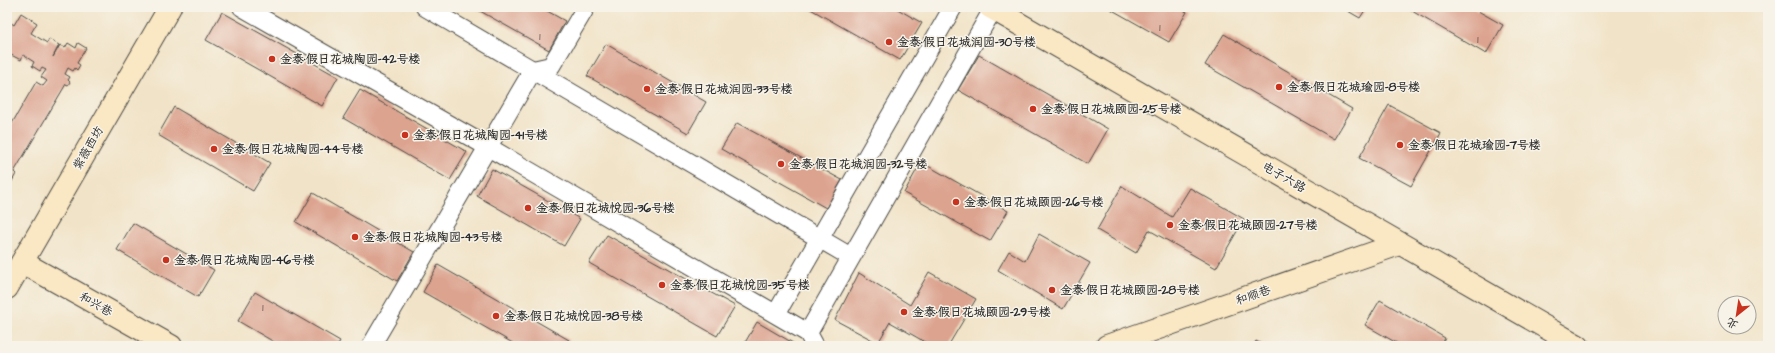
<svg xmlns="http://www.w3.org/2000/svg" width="1775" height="353" font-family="'Architects Daughter','LXGW WenKai TC',sans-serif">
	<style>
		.building { fill: #dca38f }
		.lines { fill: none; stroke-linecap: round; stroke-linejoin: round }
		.street-casing { stroke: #494742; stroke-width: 20 }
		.secondary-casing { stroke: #494742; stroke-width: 24 }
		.street { stroke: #fff; stroke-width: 18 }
		.secondary { stroke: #fae7c3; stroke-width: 22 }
		.poi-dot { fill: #c8321e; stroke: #f7f3e8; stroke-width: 1.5 }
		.labels { text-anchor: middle; stroke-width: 3; stroke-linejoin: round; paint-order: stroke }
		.number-label { font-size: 10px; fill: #574944 }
		.poi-label { font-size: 12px; font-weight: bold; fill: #2b2b2b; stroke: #f7f3e8; text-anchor: start }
		.street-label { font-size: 12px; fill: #2b2b2b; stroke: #f7f3e8 }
	</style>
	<rect width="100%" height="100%" fill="#f7f3e8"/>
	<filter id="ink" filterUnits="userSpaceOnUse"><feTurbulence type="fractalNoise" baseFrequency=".025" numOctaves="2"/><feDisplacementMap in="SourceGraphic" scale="8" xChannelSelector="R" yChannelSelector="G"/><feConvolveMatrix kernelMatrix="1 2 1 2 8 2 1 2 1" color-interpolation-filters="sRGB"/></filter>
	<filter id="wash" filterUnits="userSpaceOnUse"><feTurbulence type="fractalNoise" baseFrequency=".012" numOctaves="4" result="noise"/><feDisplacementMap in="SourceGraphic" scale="16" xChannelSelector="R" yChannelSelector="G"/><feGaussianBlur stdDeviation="0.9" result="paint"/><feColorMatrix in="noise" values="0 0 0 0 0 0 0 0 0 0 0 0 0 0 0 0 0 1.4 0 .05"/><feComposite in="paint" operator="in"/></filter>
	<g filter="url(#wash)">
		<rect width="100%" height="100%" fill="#f1e3c7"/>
		<g id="blocks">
			<path class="building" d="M473,7H540L565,21L549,50Z
				M807,7H894L922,23L900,60Z
				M1107,7H1177L1187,12L1169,42Z
				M1341,7H1367L1360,18Z
				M1405,7H1471L1503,25L1486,54Z
				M222,12L338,77L322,106L206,40Z
				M21,13L37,23L31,33L47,43L49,39L59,45L53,57L60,45L65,48L68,43L76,48L78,43L86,48L77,63L80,65L77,70L75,68L73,71L68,68L65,74L70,77L68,80L70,82L68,85L66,84L14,172L16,174L11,183L9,182L7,185V132L36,82L43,86L47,81L41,77L46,70L42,68L40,71L32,66L34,62L23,55L21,60L7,53V20L14,25Z
				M1224,34L1352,109L1334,139L1205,65Z
				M606,44L706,102L688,133L587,76Z
				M979,55L1108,129L1088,164L958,90Z
				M360,90L467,152L450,180L343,118Z
				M1389,105L1441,133L1411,186L1359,158Z
				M174,107L270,163L253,191L158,135Z
				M737,123L842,180L826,208L721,149Z
				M921,162L1008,211L990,241L904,193Z
				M492,169L580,219L564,246L477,196Z
				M1122,186L1172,217L1190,188L1244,219L1216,268L1149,230L1136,253L1097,230Z
				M313,193L414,252L397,281L296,222Z
				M133,223L214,270L198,297L117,250Z
				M1039,234L1090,263L1063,309L998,270L1009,251L1025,261Z
				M607,235L735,306L717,336L589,263Z
				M438,265L569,340L565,346H518L423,292Z
				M929,272L976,299L948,346H932L890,322L878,343L835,320L859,273L910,305Z
				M255,292L340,341L337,346H281L238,321Z
				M1380,300L1445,338L1441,346H1402L1365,325Z
				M757,322L798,346H743Z
				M1256,341L1265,346H1253Z"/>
		</g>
	</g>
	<g filter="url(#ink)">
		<use href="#blocks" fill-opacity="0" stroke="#494742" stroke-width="1"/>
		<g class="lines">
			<g class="street-casing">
				<path id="street" d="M242,7L488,147L808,333L815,346
					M425,7L851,257
					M776,314L953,7
					M808,333L993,9
					M371,346L533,70L551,66L586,7"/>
			</g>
			<g class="secondary-casing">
				<path id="secondary" d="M990,7L1578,346
					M22,262L171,346
					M7,288L170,7
					M1107,346L1399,244"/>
			</g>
			<use href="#street" class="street"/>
			<use href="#secondary" class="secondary"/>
		</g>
	</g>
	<g class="poi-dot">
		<circle cx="889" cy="42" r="4"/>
		<circle cx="272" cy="59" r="4"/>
		<circle cx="1279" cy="87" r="4"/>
		<circle cx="647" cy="89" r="4"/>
		<circle cx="1033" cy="109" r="4"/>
		<circle cx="405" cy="135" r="4"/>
		<circle cx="1400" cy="145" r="4"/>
		<circle cx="214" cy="149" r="4"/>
		<circle cx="781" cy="164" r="4"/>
		<circle cx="956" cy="202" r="4"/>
		<circle cx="528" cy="208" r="4"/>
		<circle cx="1170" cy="225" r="4"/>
		<circle cx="355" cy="237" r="4"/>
		<circle cx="166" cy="260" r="4"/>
		<circle cx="662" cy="285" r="4"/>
		<circle cx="1052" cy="290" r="4"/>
		<circle cx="904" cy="312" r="4"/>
		<circle cx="496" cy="316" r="4"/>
	</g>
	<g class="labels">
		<g class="number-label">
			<text x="1160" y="31">1</text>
			<text x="540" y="40">1</text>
			<text x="1478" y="43">1</text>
			<text x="263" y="311">1</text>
		</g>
		<g class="poi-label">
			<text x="897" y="46">金泰·假日花城润园-30号楼</text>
			<text x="280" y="63">金泰·假日花城陶园-42号楼</text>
			<text x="1287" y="91">金泰·假日花城瑜园-8号楼</text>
			<text x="655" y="93">金泰·假日花城润园-33号楼</text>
			<text x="1041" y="113">金泰·假日花城颐园-25号楼</text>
			<text x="413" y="139">金泰·假日花城陶园-41号楼</text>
			<text x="1408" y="149">金泰·假日花城瑜园-7号楼</text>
			<text x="222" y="153">金泰·假日花城陶园-44号楼</text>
			<text x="789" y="168">金泰·假日花城润园-32号楼</text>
			<text x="964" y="206">金泰·假日花城颐园-26号楼</text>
			<text x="536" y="212">金泰·假日花城悦园-36号楼</text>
			<text x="1178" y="229">金泰·假日花城颐园-27号楼</text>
			<text x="363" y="241">金泰·假日花城陶园-43号楼</text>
			<text x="174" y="264">金泰·假日花城陶园-46号楼</text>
			<text x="670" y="289">金泰·假日花城悦园-35号楼</text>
			<text x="1060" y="294">金泰·假日花城颐园-28号楼</text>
			<text x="912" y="316">金泰·假日花城颐园-29号楼</text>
			<text x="504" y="320">金泰·假日花城悦园-38号楼</text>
		</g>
		<g class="street-label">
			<text transform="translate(88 148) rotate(-60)" y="4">紫薇西坊</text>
			<text transform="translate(1284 177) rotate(30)" y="4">电子六路</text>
			<text transform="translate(1253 295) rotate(-19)" y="4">和顺巷</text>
			<text transform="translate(96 304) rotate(30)" y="4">和兴巷</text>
		</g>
	</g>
	<rect width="1775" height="353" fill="none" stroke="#f7f3e8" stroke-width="24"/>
	<g transform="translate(1737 315) rotate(210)"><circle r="19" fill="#f7f3e8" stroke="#a5a39c"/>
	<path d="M0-3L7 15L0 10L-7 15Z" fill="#c8321e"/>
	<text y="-6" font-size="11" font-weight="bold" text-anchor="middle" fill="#2b2b2b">北</text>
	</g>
</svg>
